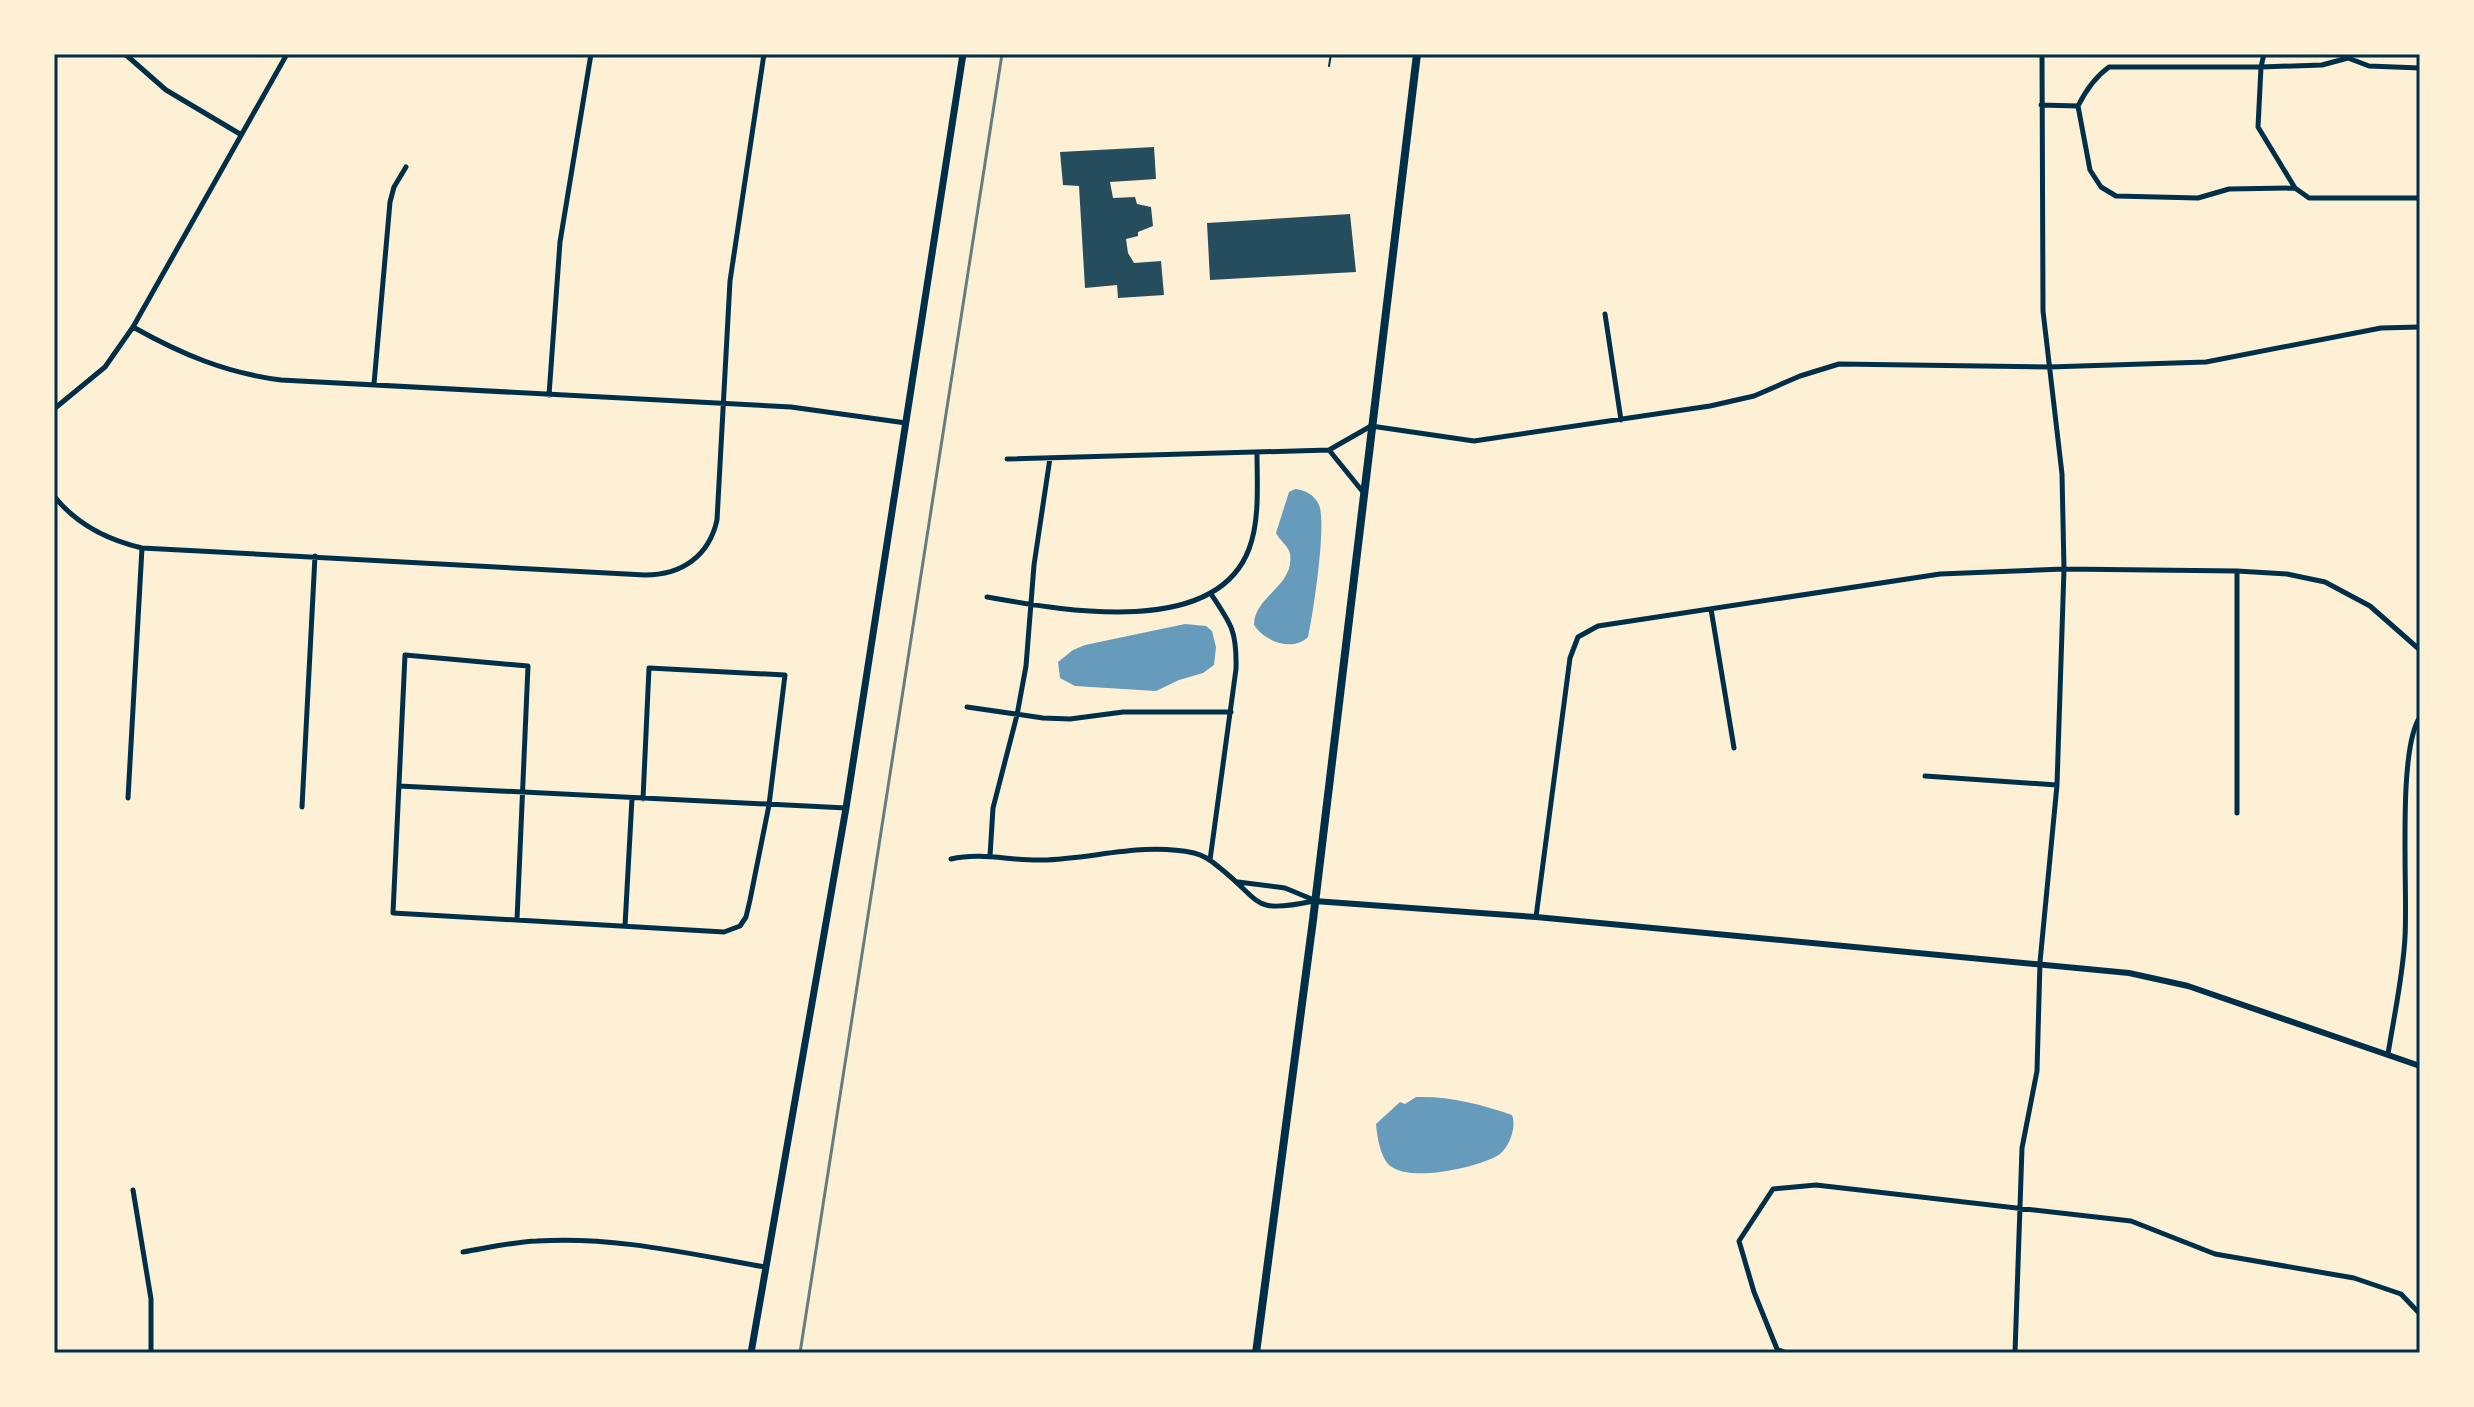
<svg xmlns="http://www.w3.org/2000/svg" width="2474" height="1407" font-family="'Source Sans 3',sans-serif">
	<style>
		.water { fill: #669bbc }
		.building { fill: #264d5e }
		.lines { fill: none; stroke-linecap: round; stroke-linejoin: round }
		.service { stroke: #003049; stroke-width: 2 }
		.minor { stroke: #003049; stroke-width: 5 }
		.tertiary { stroke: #003049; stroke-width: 6 }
		.secondary { stroke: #003049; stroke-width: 7 }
		.primary { stroke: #003049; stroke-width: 8 }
		.rail { stroke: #657d81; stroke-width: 3 }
		.neatline { fill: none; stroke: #003049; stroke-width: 3 }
	</style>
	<rect width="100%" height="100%" fill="#fdf0d5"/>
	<path class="water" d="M1295,489C1305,490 1315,495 1319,505C1327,523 1313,615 1308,637C1293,652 1265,642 1254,625C1254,596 1295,586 1290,554C1288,545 1280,541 1276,533L1289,492Z
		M1185,624L1206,626L1212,631L1216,647L1214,665L1203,673L1179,680L1156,691L1075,686L1060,678L1058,662L1073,650L1085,645Z
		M1416,1097C1449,1096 1481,1104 1512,1115C1517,1127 1509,1151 1495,1157C1473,1168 1409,1183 1389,1165C1380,1156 1377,1136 1376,1124L1400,1102L1405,1104Z"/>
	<path class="building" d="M1154,147L1156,179L1110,182L1113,198L1135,197L1137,204L1151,207L1153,226L1138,232V236L1126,239L1128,253L1134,263L1161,261L1164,295L1118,298L1117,285L1085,288L1079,186L1063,185L1060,152Z
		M1350,214L1356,272L1210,280L1207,223Z"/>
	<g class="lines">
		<path class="service" d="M1329,66L1331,54"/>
		<path class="minor" d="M125,54L166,90L240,134
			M2264,54L2261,67L2258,127L2295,188
			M2041,105L2078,106
			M2078,106L2090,170L2101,187L2116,196L2198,198L2229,189L2295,188L2309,198H2420
			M2078,106C2086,90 2095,77 2109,67H2261L2322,65L2348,58L2369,66L2420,68
			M1605,314L1621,420
			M133,327C181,354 226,373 281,380L791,407L906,423
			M374,384L390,202L394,187L406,167
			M549,395L560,242L591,54
			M54,409L105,367L133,327L287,54
			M1329,450L1363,492
			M1007,459L1329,450L1371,426L1474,441L1710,406L1754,396L1800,376L1839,364L2049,367L2206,362L2381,328L2420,327
			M54,496C76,524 108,540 142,548L645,575C682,575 709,556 717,520L730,281L764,54
			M2237,571V813
			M987,597C1061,610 1215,639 1249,549C1260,520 1257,483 1257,452
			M1711,609L1734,748
			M967,707L1043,718L1070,719L1123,712H1231
			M1925,776L2057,785
			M399,786L846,808
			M128,798L142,548
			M302,807L315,556
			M990,856L993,808L1017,715L1026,666L1034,565L1050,458
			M951,859C982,852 1011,861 1042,860C1093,859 1142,842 1194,853C1204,855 1212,861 1220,868C1264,903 1251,914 1314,901
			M1210,860L1236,669C1237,632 1232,625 1211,594
			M1238,882L1285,888L1314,900
			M1536,917L1570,658L1578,637L1598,626L1940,574L2064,569L2237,571L2287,574L2325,582L2370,606L2420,650
			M517,920L528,666L405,655L393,913L724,932L740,926L746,917L750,900L769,805L785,675L649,668L643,799
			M625,926L632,798
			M2388,1054C2394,1016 2403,976 2405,937C2408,890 2397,751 2420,717
			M133,1190L151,1299V1353
			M463,1252C487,1248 512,1242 537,1241C614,1236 690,1254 765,1267
			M1786,1353L1777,1349L1754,1292L1739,1241L1773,1189L1816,1185L2131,1221L2215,1254L2354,1278L2401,1294L2420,1314
			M2015,1353L2022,1148L2037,1071L2040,962L2057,785L2064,569L2062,474L2043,311L2042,54"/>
		<path class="tertiary" d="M1314,901L1536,917L2129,973L2188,986L2420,1066"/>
		<path class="secondary" d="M751,1353L846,808L963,54"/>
		<path class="primary" d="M1256,1353L1313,920L1417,54"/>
		<path class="rail" d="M800,1353L1002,54"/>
	</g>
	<rect width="2474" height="1407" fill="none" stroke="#fdf0d5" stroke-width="112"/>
	<rect x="56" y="56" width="2362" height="1295" class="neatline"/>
</svg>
